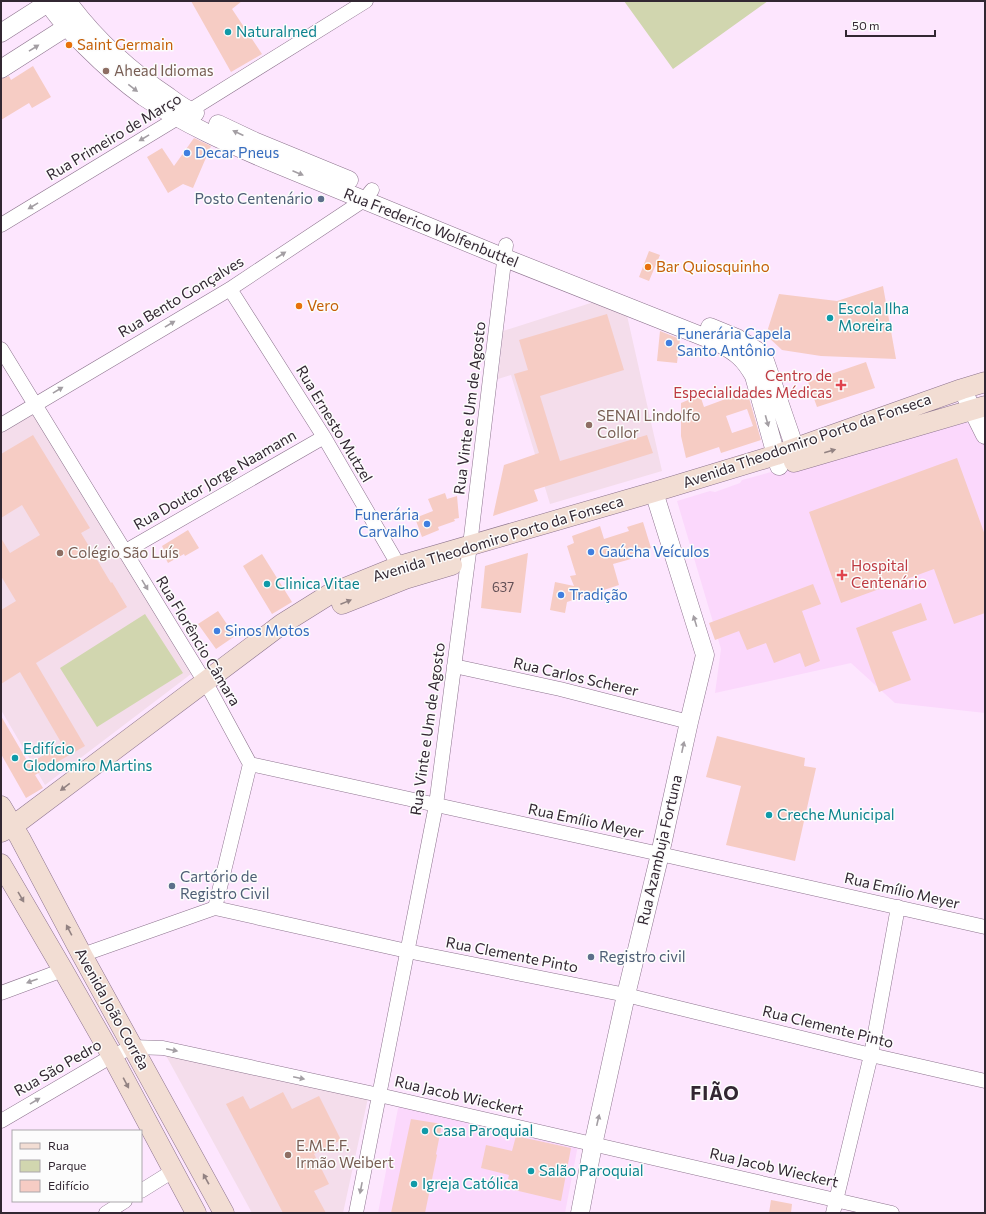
<svg xmlns="http://www.w3.org/2000/svg" width="986" height="1214" font-family="Commissioner,sans-serif">
	<style>
		.built { fill: #fbd8fc }
		.education { fill: #f4ddeb }
		.green { fill: #d1d6af }
		.building { fill: #f6ccc4; fill-rule: evenodd }
		.lines { fill: none; stroke-linecap: round; stroke-linejoin: round }
		.minor-casing { stroke: #8d748e; stroke-width: 15 }
		.tertiary-casing { stroke: #8d748e; stroke-width: 19 }
		.secondary-casing { stroke: #8d748e; stroke-width: 21 }
		.minor { stroke: #fff; stroke-width: 14 }
		.tertiary { stroke: #fff; stroke-width: 18 }
		.secondary { stroke: #f2ddd3; stroke-width: 20 }
		.oneway { fill: #a39ea3 }
		.oneway2 { fill: #928282 }
		.culture-dot { fill: #0f9aa8; stroke: #fcfcfc; stroke-width: 1.5 }
		.food-dot { fill: #e8710a; stroke: #fcfcfc; stroke-width: 1.5 }
		.education-dot { fill: #8d6e63; stroke: #fcfcfc; stroke-width: 1.5 }
		.shop-dot { fill: #3f7fe0; stroke: #fcfcfc; stroke-width: 1.5 }
		.service-dot { fill: #5c6f8a; stroke: #fcfcfc; stroke-width: 1.5 }
		.health-dot { fill: #e0444e; stroke: #fcfcfc; stroke-width: 1.5 }
		.labels { text-anchor: middle; stroke-width: 3; stroke-linejoin: round; paint-order: stroke }
		.number-label { font-size: 13px; fill: #635056 }
		.culture-label { font-size: 15px; fill: #0d838f; stroke: #fcfcfc; text-anchor: start }
		.food-label { font-size: 15px; fill: #c56008; stroke: #fcfcfc; text-anchor: start }
		.education-label { font-size: 15px; fill: #785e54; stroke: #fcfcfc; text-anchor: start }
		.street-label { font-size: 15px; fill: #322732; stroke: #fcfcfc }
		.shop-label { font-size: 15px; fill: #366cbe; stroke: #fcfcfc; text-anchor: start }
		.service-label { font-size: 15px; fill: #4e5e75; stroke: #fcfcfc; text-anchor: start }
		.health-label { font-size: 15px; fill: #be3a42; stroke: #fcfcfc; text-anchor: end }
		.district-label { font-size: 19px; font-weight: bold; letter-spacing: 1px; fill: #322732; stroke: #fcfcfc }
	</style>
	<rect width="100%" height="100%" fill="#fde6fe"/>
	<path class="built" d="M962,419L981,434L985,447V713L895,703L851,663L715,693L721,649L677,501L710,491L715,492L740,483L742,480Z
		M399,1103L578,1145L565,1213H378Z"/>
	<path class="education" d="M600,300L626,311L662,471L550,504L511,375L498,379L503,331Z
		M36,411L191,674L45,785L1,710V432Z
		M163,1050L368,1098L343,1213H252Z"/>
	<path class="green" d="M624,1H768L673,69Z
		M145,614L183,673L97,727L60,668Z"/>
	<path class="building" d="M191,1H242L232,9L262,54L231,72Z
		M33,66L51,97L32,108L29,103L1,120V79L9,76L11,80Z
		M194,138L211,146L193,188L183,184L168,193L147,157L162,148L174,166Z
		M649,251L660,255L649,281L639,277Z
		M883,286L896,359L821,356L782,350L766,335L779,294L837,301Z
		M607,314L624,370L540,396L560,461L647,435L653,453L534,490L538,501L493,516L504,465L539,453L514,374L528,370L519,340Z
		M660,331L680,339L677,363L657,361Z
		M866,362L875,388L817,407L808,382Z
		M747,391L761,440L721,453L719,447L686,458L681,436V403L700,395L704,407ZM747,409L753,426L732,433L726,416Z
		M33,435L90,528L81,533L111,583L112,582L127,607L36,663L85,746L35,775L43,788L26,798L1,754V716L29,764L62,744L20,672L1,684V610L16,601L1,576V538L10,553L40,535L22,505L1,518V454Z
		M957,458L985,535V613L954,624L934,569L841,603L809,512Z
		M445,493L447,499L457,496L459,518L454,519L455,521L438,527L439,530L422,537L415,518L433,511L428,499Z
		M643,522L651,548L629,555L631,559L613,564L619,585L567,602L565,613L550,610L555,582L574,586L570,576L576,575L567,546L574,543L572,536L600,526L604,539L629,531L627,527Z
		M188,530L199,548L185,556L184,554L168,563L163,553L165,552L162,546Z
		M528,553L521,613L481,608L485,566Z
		M262,554L292,602L272,614L243,566Z
		M813,584L821,604L802,611L820,661L805,667L800,653L774,663L766,643L747,650L739,631L715,640L709,623Z
		M921,603L927,620L892,632L911,680L879,692L856,628Z
		M218,611L235,636L216,649L198,624Z
		M717,736L805,758L804,766L816,768L795,861L726,845L741,786L706,777Z
		M283,1092L292,1109L319,1096L341,1140L314,1154L329,1184L314,1191L326,1213H283L226,1104L243,1096L250,1109Z
		M411,1119L442,1124L436,1154L437,1155L425,1213H391Z
		M516,1136L571,1148L561,1201L506,1188L509,1175L481,1168L486,1145L512,1151Z
		M771,1200L792,1204L791,1213H769Z"/>
	<g class="lines">
		<g class="minor-casing">
			<path id="minor" d="M1,225L189,111L366,1
				M230,289L324,437L399,566L403,574
				M1,349L211,692L250,764L215,908
				M1,425L230,289L364,200L372,190
				M124,552L324,437
				M454,666L560,689L689,722
				M250,764L660,854L985,927
				M82,955L215,908L407,951L626,995L871,1055L985,1081
				M1,993L63,970
				M1,1121L112,1056L133,1047L163,1048L379,1095L892,1213
				M141,1191L173,1171
				M106,1213L125,1201
				M356,1213L436,805L470,545L506,245
				M833,1213L871,1055L898,907"/>
		</g>
		<g class="tertiary-casing">
			<path id="tertiary" d="M47,1C58,18 72,33 86,47C104,65 123,82 144,97C184,124 229,144 274,163L505,258L719,343C737,353 744,358 754,376L779,466
				M67,1C95,39 130,71 169,97C177,103 185,109 195,113
				M1,33L51,1
				M1,69L76,21
				M218,124L254,141L349,180
				M710,327L737,338L756,350L765,361L799,460
				M962,389L985,435
				M580,1213L593,1145L626,995L660,854L689,722L705,655L654,492"/>
		</g>
		<g class="secondary-casing">
			<path id="secondary" d="M794,462L985,406
				M342,604L405,579L452,565
				M1,806L20,838L82,955L224,1213
				M1,832L13,826L282,624L330,594L399,566L654,492L776,455L962,389L985,382
				M1,864L63,970L112,1056L196,1213"/>
		</g>
		<use href="#minor" class="minor"/>
		<use href="#tertiary" class="tertiary"/>
		<use href="#secondary" class="secondary"/>
	</g>
	<defs><path id="oneway-solid" d="M-6-.8H1V-3.2L6.5 0L1 3.2V.8H-6Z"/></defs>
	<g class="oneway">
		<use href="#oneway-solid" transform="translate(34 48) rotate(-32)"/>
		<use href="#oneway-solid" transform="translate(133 88) rotate(38)"/>
		<use href="#oneway-solid" transform="translate(238 133) rotate(-155)"/>
		<use href="#oneway-solid" transform="translate(144 138) rotate(149)"/>
		<use href="#oneway-solid" transform="translate(298 173) rotate(23)"/>
		<use href="#oneway-solid" transform="translate(33 206) rotate(149)"/>
		<use href="#oneway-solid" transform="translate(281 255) rotate(-33)"/>
		<use href="#oneway-solid" transform="translate(170 324) rotate(-31)"/>
		<use href="#oneway-solid" transform="translate(58 390) rotate(-31)"/>
		<use href="#oneway-solid" transform="translate(767 421) rotate(74)"/>
		<use href="#oneway-solid" transform="translate(145 585) rotate(59)"/>
		<use href="#oneway-solid" transform="translate(695 621) rotate(-107)"/>
		<use href="#oneway-solid" transform="translate(683 747) rotate(-78)"/>
		<use href="#oneway-solid" transform="translate(32 981) rotate(160)"/>
		<use href="#oneway-solid" transform="translate(172 1050) rotate(12)"/>
		<use href="#oneway-solid" transform="translate(299 1078) rotate(12)"/>
		<use href="#oneway-solid" transform="translate(35 1101) rotate(-31)"/>
		<use href="#oneway-solid" transform="translate(598 1120) rotate(-77)"/>
		<use href="#oneway-solid" transform="translate(361 1188) rotate(101)"/>
	</g>
	<g class="oneway2">
		<use href="#oneway-solid" transform="translate(830 451) rotate(-16)"/>
		<use href="#oneway-solid" transform="translate(346 602) rotate(-22)"/>
		<use href="#oneway-solid" transform="translate(65 787) rotate(143)"/>
		<use href="#oneway-solid" transform="translate(21 897) rotate(60)"/>
		<use href="#oneway-solid" transform="translate(69 930) rotate(-118)"/>
		<use href="#oneway-solid" transform="translate(126 1083) rotate(62)"/>
		<use href="#oneway-solid" transform="translate(206 1179) rotate(-119)"/>
	</g>
	<g class="culture-dot">
		<circle cx="228" cy="32" r="4"/>
		<circle cx="830" cy="318" r="4"/>
		<circle cx="267" cy="584" r="4"/>
		<circle cx="15" cy="758" r="4"/>
		<circle cx="769" cy="815" r="4"/>
		<circle cx="425" cy="1131" r="4"/>
		<circle cx="531" cy="1171" r="4"/>
		<circle cx="414" cy="1184" r="4"/>
	</g>
	<g class="food-dot">
		<circle cx="69" cy="45" r="4"/>
		<circle cx="648" cy="267" r="4"/>
		<circle cx="299" cy="306" r="4"/>
	</g>
	<g class="education-dot">
		<circle cx="106" cy="71" r="4"/>
		<circle cx="589" cy="425" r="4"/>
		<circle cx="60" cy="553" r="4"/>
		<circle cx="288" cy="1155" r="4"/>
	</g>
	<g class="shop-dot">
		<circle cx="187" cy="153" r="4"/>
		<circle cx="669" cy="343" r="4"/>
		<circle cx="427" cy="524" r="4"/>
		<circle cx="591" cy="552" r="4"/>
		<circle cx="561" cy="595" r="4"/>
		<circle cx="217" cy="631" r="4"/>
	</g>
	<g class="service-dot">
		<circle cx="321" cy="199" r="4"/>
		<circle cx="172" cy="886" r="4"/>
		<circle cx="591" cy="957" r="4"/>
	</g>
	<g class="health-dot">
		<path d="M839 379h4v4h4v4h-4v4h-4v-4h-4v-4h4z"/>
		<path d="M840 569h4v4h4v4h-4v4h-4v-4h-4v-4h4z"/>
	</g>
	<g class="labels">
		<g class="number-label">
			<text x="503" y="592">637</text>
		</g>
		<g class="culture-label">
			<text x="236" y="37">Naturalmed</text>
			<text x="838" y="314">Escola Ilha<tspan x="838" dy="17">Moreira</tspan></text>
			<text x="275" y="589">Clinica Vitae</text>
			<text x="23" y="754">Edifício<tspan x="23" dy="17">Glodomiro Martins</tspan></text>
			<text x="777" y="820">Creche Municipal</text>
			<text x="433" y="1136">Casa Paroquial</text>
			<text x="539" y="1176">Salão Paroquial</text>
			<text x="422" y="1189">Igreja Católica</text>
		</g>
		<g class="food-label">
			<text x="77" y="50">Saint Germain</text>
			<text x="656" y="272">Bar Quiosquinho</text>
			<text x="307" y="311">Vero</text>
		</g>
		<g class="education-label">
			<text x="114" y="76">Ahead Idiomas</text>
			<text x="597" y="421">SENAI Lindolfo<tspan x="597" dy="17">Collor</tspan></text>
			<text x="68" y="558">Colégio São Luís</text>
			<text x="296" y="1151">E.M.E.F.<tspan x="296" dy="17">Irmão Weibert</tspan></text>
		</g>
		<g class="street-label">
			<text transform="translate(114 137) rotate(-31)" y="5">Rua Primeiro de Março</text>
			<text transform="translate(431 228) rotate(22)" y="5">Rua Frederico Wolfenbuttel</text>
			<text transform="translate(181 297) rotate(-31)" y="5">Rua Bento Gonçalves</text>
			<text transform="translate(470 408) rotate(-83)" y="5">Rua Vinte e Um de Agosto</text>
			<text transform="translate(334 424) rotate(59)" y="5">Rua Ernesto Mutzel</text>
			<text transform="translate(807 441) rotate(-19)" y="5">Avenida Theodomiro Porto da Fonseca</text>
			<text transform="translate(215 480) rotate(-30)" y="5">Rua Doutor Jorge Naamann</text>
			<text transform="translate(498 539) rotate(-17)" y="5">Avenida Theodomiro Porto da Fonseca</text>
			<text transform="translate(198 641) rotate(59)" y="5">Rua Florêncio Câmara</text>
			<text transform="translate(576 677) rotate(13)" y="5">Rua Carlos Scherer</text>
			<text transform="translate(428 729) rotate(-82)" y="5">Rua Vinte e Um de Agosto</text>
			<text transform="translate(586 821) rotate(12)" y="5">Rua Emílio Meyer</text>
			<text transform="translate(660 850) rotate(-77)" y="5">Rua Azambuja Fortuna</text>
			<text transform="translate(902 891) rotate(13)" y="5">Rua Emílio Meyer</text>
			<text transform="translate(512 955) rotate(11)" y="5">Rua Clemente Pinto</text>
			<text transform="translate(112 1009) rotate(61)" y="5">Avenida João Corrêa</text>
			<text transform="translate(828 1027) rotate(14)" y="5">Rua Clemente Pinto</text>
			<text transform="translate(58 1068) rotate(-30)" y="5">Rua São Pedro</text>
			<text transform="translate(459 1096) rotate(13)" y="5">Rua Jacob Wieckert</text>
			<text transform="translate(774 1168) rotate(13)" y="5">Rua Jacob Wieckert</text>
		</g>
		<g class="shop-label">
			<text x="195" y="158">Decar Pneus</text>
			<text x="677" y="339">Funerária Capela<tspan x="677" dy="17">Santo Antônio</tspan></text>
			<text x="419" y="520" text-anchor="end">Funerária<tspan x="419" dy="17">Carvalho</tspan></text>
			<text x="599" y="557">Gaúcha Veículos</text>
			<text x="569" y="600">Tradição</text>
			<text x="225" y="636">Sinos Motos</text>
		</g>
		<g class="service-label">
			<text x="313" y="204" text-anchor="end">Posto Centenário</text>
			<text x="180" y="882">Cartório de<tspan x="180" dy="17">Registro Civil</tspan></text>
			<text x="599" y="962">Registro civil</text>
		</g>
		<g class="health-label">
			<text x="832" y="381">Centro de<tspan x="832" dy="17">Especialidades Médicas</tspan></text>
			<text x="851" y="571" text-anchor="start">Hospital<tspan x="851" dy="17">Centenário</tspan></text>
		</g>
		<g class="district-label">
			<text x="715" y="1100">FIÃO</text>
		</g>
	</g>
	<rect width="986" height="1214" fill="none" stroke="#322732" stroke-width="4"/>
	<rect x="12" y="1130" width="130" height="72" fill="#fcfcfc" stroke="#aba7ab"/>
	<rect x="20" y="1143" width="20" height="6" fill="#f2ddd3" stroke="#aba7ab"/>
	<text x="48" y="1150" font-size="12" fill="#322732">Rua</text>
	<rect x="20" y="1160" width="20" height="12" fill="#d1d6af" stroke="#aba7ab"/>
	<text x="48" y="1170" font-size="12" fill="#322732">Parque</text>
	<rect x="20" y="1180" width="20" height="12" fill="#f6ccc4" stroke="#aba7ab"/>
	<text x="48" y="1190" font-size="12" fill="#322732">Edifício</text>
	<path d="M846 30v6h89v-6" fill="none" stroke="#322732" stroke-width="2"/>
	<text x="852" y="30" font-size="12" fill="#322732" stroke="#fcfcfc" stroke-width="3" paint-order="stroke">50 m</text>
</svg>
